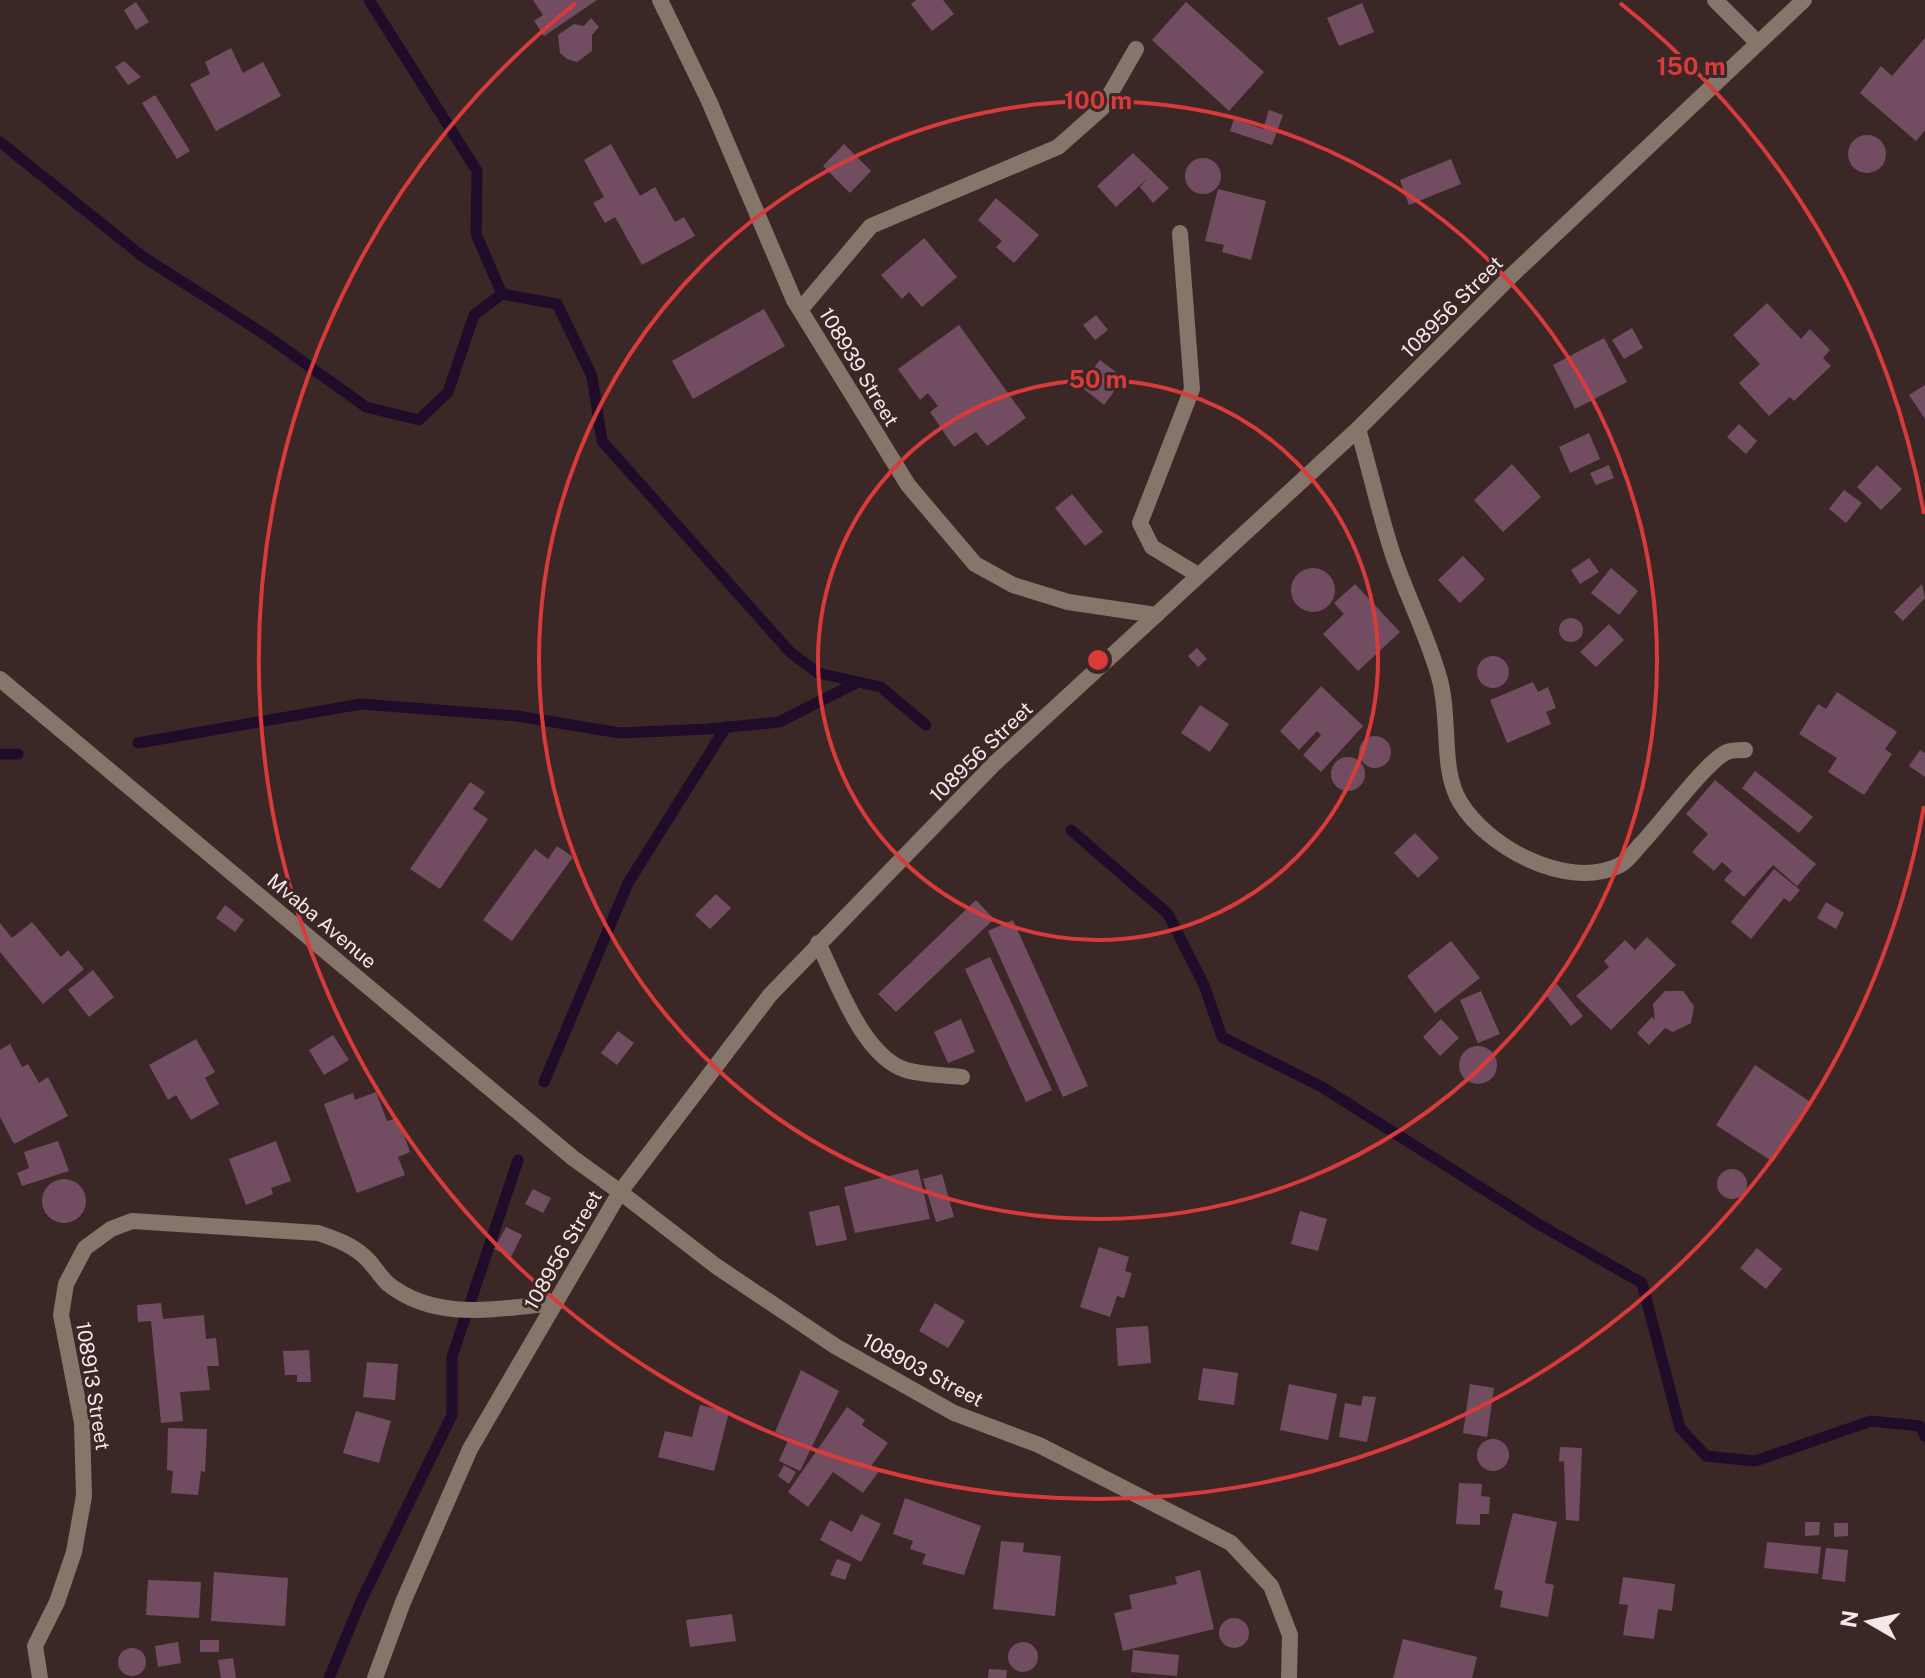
<svg xmlns="http://www.w3.org/2000/svg" width="1925" height="1678" font-family="'Public Sans',sans-serif">
	<style>
		.lines { fill: none; stroke-linecap: round; stroke-linejoin: round }
		.stream { stroke: #1e0c29; stroke-width: 11 }
		.building { fill: #724d62 }
		.service { stroke: #86756b; stroke-width: 16 }
		.minor { stroke: #86756b; stroke-width: 16 }
		.tertiary { stroke: #86756b; stroke-width: 16 }
		.ring { fill: none; stroke: #d93b3b; stroke-width: 4 }
		.labels { text-anchor: middle; stroke-width: 6; stroke-linejoin: round; paint-order: stroke }
		.street-label { font-size: 20px; fill: #f5e7e7; stroke: #3c2727 }
		.centre { fill: #d93b3b; stroke: #3c2727; stroke-width: 4 }
		.ring-label { font-size: 24px; text-anchor: middle; font-weight: bold; fill: #d93b3b; stroke: #3c2727; stroke-width: 6; stroke-linejoin: round; paint-order: stroke }
	</style>
	<rect width="100%" height="100%" fill="#3c2727"/>
	<g class="lines">
		<path class="stream" d="M369,0L477,171L476,234L502,294
			M0,142L142,256L267,336L366,407L419,420L448,392L474,315L502,294L557,304L592,376L602,441L790,652L818,673L881,687L926,725
			M138,743L361,704L517,716L620,733L708,729L779,722L858,682
			M0,754H18
			M1071,830L1168,914L1204,985L1222,1037L1322,1087L1535,1222L1642,1283L1680,1428L1706,1456L1755,1461L1871,1421L1920,1426L1925,1436
			M544,1082L628,883L726,727
			M329,1678L361,1601L452,1415V1357L518,1160"/>
	</g>
	<path class="building" d="M533,0H597L544,36L534,21L543,15Z
		M916,0H943L954,14L932,31L911,4Z
		M136,2L149,22L136,30L124,10Z
		M1186,2L1264,72L1229,111L1152,40Z
		M1362,3L1374,32L1339,46L1327,18Z
		M591,18L599,27L592,35V51L577,62L567,59L560,53L558,35L574,24L584,26Z
		M1925,38V130L1916,141L1860,93L1881,66L1892,76Z
		M231,48L243,73L263,62L281,96L216,131L190,84L210,74L205,62Z
		M124,61L141,77L128,85L115,67Z
		M155,95L190,151L177,159L142,103Z
		M1269,110L1283,115L1272,145L1230,131L1234,119L1263,129Z
		M1848 154a19 19 0 1 1 38 0a19 19 0 1 1-38 0Z
		M611,144L640,196L655,187L675,222L684,217L695,236L642,265L615,217L605,223L593,203L604,197L584,160Z
		M844,144L871,171L850,193L823,166Z
		M1133,153L1169,188L1153,203L1140,187L1148,178L1116,207L1097,186Z
		M1185 176a18 18 0 1 1 36 0a18 18 0 1 1-36 0Z
		M1451,159L1461,184L1409,205L1400,180Z
		M1218,189L1266,201L1251,260L1222,252L1224,245L1205,241Z
		M996,198L1039,235L1014,263L996,247L1002,241L978,220Z
		M924,238L957,277L922,307L909,292L902,299L881,275Z
		M1767,303L1801,339L1810,329L1830,350L1823,358L1831,366L1794,401L1790,397L1769,416L1739,383L1760,364L1733,335Z
		M764,309L785,346L693,399L672,361Z
		M1096,315L1108,330L1095,340L1083,325Z
		M959,325L1026,418L987,446L976,432L954,447L930,412L938,406L928,393L920,400L898,369Z
		M1632,328L1643,348L1624,359L1612,340Z
		M1604,338L1627,382L1575,409L1553,365Z
		M1100,360L1124,378L1104,405L1080,386Z
		M1925,385V419L1909,395Z
		M1739,424L1757,441L1746,454L1727,437Z
		M1589,433L1600,459L1570,473L1559,447Z
		M1512,464L1541,497L1503,532L1474,500Z
		M1609,465L1614,478L1596,485L1590,473Z
		M1877,465L1902,489L1881,510L1857,487Z
		M1844,490L1862,503L1846,523L1829,509Z
		M1072,494L1103,532L1085,546L1055,508Z
		M1463,556L1485,579L1460,603L1438,580Z
		M1589,558L1599,572L1580,584L1571,570Z
		M1611,568L1638,591L1619,615L1591,593Z
		M1291 590a22 22 0 1 1 44 0a22 22 0 1 1-44 0Z
		M1355,584L1400,632L1358,671L1323,634L1344,614L1334,603Z
		M1922,584L1925,598L1903,621L1894,612Z
		M1559 630a12 12 0 1 1 24 0a12 12 0 1 1-24 0Z
		M1609,624L1624,640L1596,667L1580,652Z
		M1197,648L1207,659L1198,667L1188,656Z
		M1477 672a16 16 0 1 1 32 0a16 16 0 1 1-32 0Z
		M1533,682L1538,692L1548,687L1556,708L1546,712L1551,724L1507,743L1490,700Z
		M1321,686L1363,726L1321,772L1303,755L1321,735L1317,731L1299,750L1280,731Z
		M1837,692L1897,732L1885,749L1892,754L1864,795L1828,772L1837,758L1799,734L1818,704L1826,709Z
		M1200,705L1229,724L1210,752L1181,733Z
		M1359 752a16 16 0 1 1 32 0a16 16 0 1 1-32 0Z
		M1920,750L1925,753V777L1909,766Z
		M1331 774a17 17 0 1 1 34 0a17 17 0 1 1-34 0Z
		M1755,771L1813,817L1799,833L1742,788Z
		M1715,780L1816,864L1797,886L1773,865L1744,897L1724,880L1732,871L1722,862L1714,871L1692,852L1708,834L1686,814Z
		M470,782L485,792L473,809L488,819L440,889L410,869Z
		M1415,833L1439,858L1418,878L1394,853Z
		M557,846L573,857L512,941L483,920L535,849L548,859Z
		M1774,869L1800,890L1790,902L1784,898L1751,939L1731,922Z
		M716,894L731,908L710,929L695,915Z
		M976,900L994,919L896,1012L878,994Z
		M1826,902L1844,913L1836,929L1817,918Z
		M225,905L244,920L235,932L216,918Z
		M1013,920L1088,1086L1063,1097L988,931Z
		M32,922L61,957L68,950L84,969L43,1004L0,952V923L12,938Z
		M1647,937L1676,965L1611,1030L1576,996L1609,967L1604,961L1625,940L1635,950Z
		M1451,941L1480,978L1435,1013L1407,976Z
		M990,957L1052,1090L1026,1102L965,969Z
		M93,970L114,997L89,1017L68,990Z
		M1557,984L1583,1016L1571,1026L1545,994Z
		M1481,991L1500,1034L1478,1043L1460,1000Z
		M1665,991H1683L1694,1006L1691,1023L1673,1032L1665,1028L1649,1045L1637,1033L1652,1017L1655,1020L1653,1004Z
		M961,1019L975,1052L948,1063L934,1032Z
		M1441,1019L1459,1038L1440,1056L1423,1037Z
		M618,1031L634,1043L617,1065L601,1053Z
		M333,1035L349,1060L324,1075L309,1050Z
		M196,1039L215,1072L205,1078L219,1104L191,1120L176,1095L168,1100L149,1065Z
		M10,1044L22,1067L28,1064L39,1083L48,1077L68,1116L14,1144L0,1117V1050Z
		M1459 1065a19 19 0 1 1 38 0a19 19 0 1 1-38 0Z
		M1755,1065L1812,1103L1773,1162L1716,1125Z
		M376,1092L387,1121L398,1118L410,1152L398,1157L405,1175L357,1193L324,1104L353,1093L355,1100Z
		M58,1141L69,1171L22,1186L17,1173L29,1168L24,1152Z
		M276,1141L291,1181L271,1188L273,1194L246,1205L229,1159Z
		M918,1169L930,1219L855,1233L844,1187Z
		M1717 1184a15 15 0 1 1 30 0a15 15 0 1 1-30 0Z
		M942,1174L954,1217L936,1222L923,1179Z
		M42 1201a22 22 0 1 1 44 0a22 22 0 1 1-44 0Z
		M533,1189L551,1198L543,1213L525,1204Z
		M839,1205L847,1240L816,1246L809,1212Z
		M1300,1211L1327,1219L1318,1251L1291,1244Z
		M506,1227L522,1235L511,1257L494,1249Z
		M1099,1247L1129,1257L1125,1271L1132,1273L1124,1298L1117,1296L1110,1317L1080,1307Z
		M1757,1248L1782,1269L1766,1289L1740,1268Z
		M161,1303L163,1319L204,1315L206,1339L216,1338L219,1366H207L210,1390L180,1392L183,1421L161,1423L151,1321L138,1322L137,1305Z
		M935,1303L965,1321L948,1348L919,1331Z
		M1148,1326L1151,1363L1118,1366L1116,1328Z
		M309,1350L311,1382H297V1375H285L283,1351Z
		M367,1362L398,1364L395,1400L363,1397Z
		M1203,1368L1238,1373L1234,1405L1198,1400Z
		M801,1370L839,1391L800,1471L779,1461L789,1438L775,1432Z
		M1289,1384L1337,1394L1328,1440L1280,1430Z
		M1470,1384L1494,1388L1487,1437L1463,1433Z
		M1363,1396L1376,1397L1367,1442L1339,1437L1345,1403L1361,1406Z
		M700,1405L729,1412L714,1471L658,1457L665,1431L692,1437Z
		M847,1407L865,1420L862,1425L888,1443L871,1466L879,1471L863,1493L833,1472L808,1507L788,1492Z
		M356,1411L391,1421L379,1463L343,1453Z
		M168,1428L207,1429L205,1472L201,1471L198,1495L171,1493L173,1471L167,1470Z
		M1477 1455a16 16 0 1 1 32 0a16 16 0 1 1-32 0Z
		M1560,1447L1582,1448L1579,1521L1566,1520L1564,1461L1559,1462Z
		M784,1465L796,1472L789,1484L778,1476Z
		M1459,1483L1482,1484L1481,1496L1490,1497L1489,1514H1480V1525L1456,1524Z
		M905,1498L981,1526L964,1575L922,1564L926,1554L910,1549L913,1541L893,1534Z
		M1513,1513L1557,1522L1545,1583L1554,1585L1548,1617L1500,1607L1503,1591L1494,1589Z
		M861,1514L881,1524L861,1562L820,1540L830,1520L852,1532Z
		M1805,1522H1820L1819,1535L1805,1536Z
		M1834,1523H1848V1536L1834,1537Z
		M1001,1541L1024,1543L1023,1552L1061,1556L1055,1616L993,1609Z
		M1767,1542L1821,1547L1818,1574L1764,1568Z
		M1826,1548L1848,1550L1845,1582L1822,1579Z
		M837,1559L851,1564L845,1580L830,1575Z
		M1200,1570L1214,1629L1123,1651L1114,1613L1132,1609L1129,1595L1177,1584L1175,1577Z
		M214,1572L288,1578L285,1626L211,1621Z
		M1623,1577L1675,1584L1672,1611L1658,1609L1654,1639L1623,1635L1628,1605L1619,1604Z
		M148,1580L201,1582L199,1618L146,1615Z
		M732,1614L736,1641L690,1647L686,1620Z
		M1219 1633a15 15 0 1 1 30 0a15 15 0 1 1-30 0Z
		M1403,1639L1477,1657L1472,1678H1393Z
		M200,1640H219V1652H200Z
		M1008 1657a15 15 0 1 1 30 0a15 15 0 1 1-30 0Z
		M178,1642L181,1663L158,1667L155,1646Z
		M118 1662a14 14 0 1 1 28 0a14 14 0 1 1-28 0Z
		M1133,1650L1179,1655L1177,1676L1131,1672Z
		M233,1658L236,1678H221L218,1660Z
		M989,1669L1007,1670L1006,1678H988Z"/>
	<g class="lines">
		<path class="service" d="M1180,233L1192,389L1140,523L1152,547L1198,575
			M818,943C837,981 863,1057 906,1070C923,1075 944,1075 962,1077"/>
		<path class="minor" d="M660,0L709,101L794,300L908,485L975,564L1013,585L1068,602L1156,615
			M1715,0L1757,42
			M800,310L871,226L1058,147L1102,108L1136,49
			M1358,429C1370,470 1379,512 1392,552C1406,595 1427,634 1439,677C1451,717 1440,769 1460,802C1487,847 1566,890 1618,866C1626,863 1634,852 1640,845C1659,826 1707,760 1727,752C1732,750 1739,750 1745,750
			M620,1192L716,1266L835,1346L954,1413L1039,1445L1231,1543L1271,1586L1290,1635L1289,1678
			M40,1678L35,1646L57,1602L74,1552L84,1496L82,1423L61,1315L66,1284L85,1248L111,1229L132,1221L318,1233C336,1239 353,1245 367,1259C374,1266 380,1276 387,1283C436,1323 499,1308 556,1303"/>
		<path class="tertiary" d="M0,679L573,1158L620,1192
			M375,1678L403,1602L470,1449L620,1192L770,995L994,764L1358,429L1511,276L1804,0"/>
	</g>
	<g class="ring">
		<circle cx="1098" cy="660" r="280"/>
		<circle cx="1098" cy="660" r="559"/>
		<path d="M1924 806A839 839 0 1 1 576 3M1620 3A839 839 0 0 1 1924 514"/>
	</g>
	<g class="labels">
		<g class="street-label">
			<text transform="translate(1452 307) rotate(-45)" y="7">108956 Street</text>
			<text transform="translate(859 367) rotate(59)" y="7">108939 Street</text>
			<text transform="translate(981 752) rotate(-44)" y="7">108956 Street</text>
			<text transform="translate(322 921) rotate(40)" y="7">Mvaba Avenue</text>
			<text transform="translate(563 1250) rotate(-60)" y="7">108956 Street</text>
			<text transform="translate(923 1370) rotate(28)" y="7">108903 Street</text>
			<text transform="translate(93 1386) rotate(81)" y="7">108913 Street</text>
		</g>
	</g>
	<circle cx="1098" cy="660" r="12" class="centre"/>
	<g class="ring-label">
		<text x="1691" y="75">150 m</text>
		<text x="1098" y="109">100 m</text>
		<text x="1098" y="388">50 m</text>
	</g>
	<g transform="translate(1869 1622) rotate(279)" stroke="#3c2727" stroke-width="6" paint-order="stroke">
	<path d="M0-6L14 30L0 20L-14 30Z" fill="#f5e7e7"/>
	<text y="-12" font-size="22" font-weight="bold" text-anchor="middle" fill="#f5e7e7">N</text>
	</g>
</svg>
